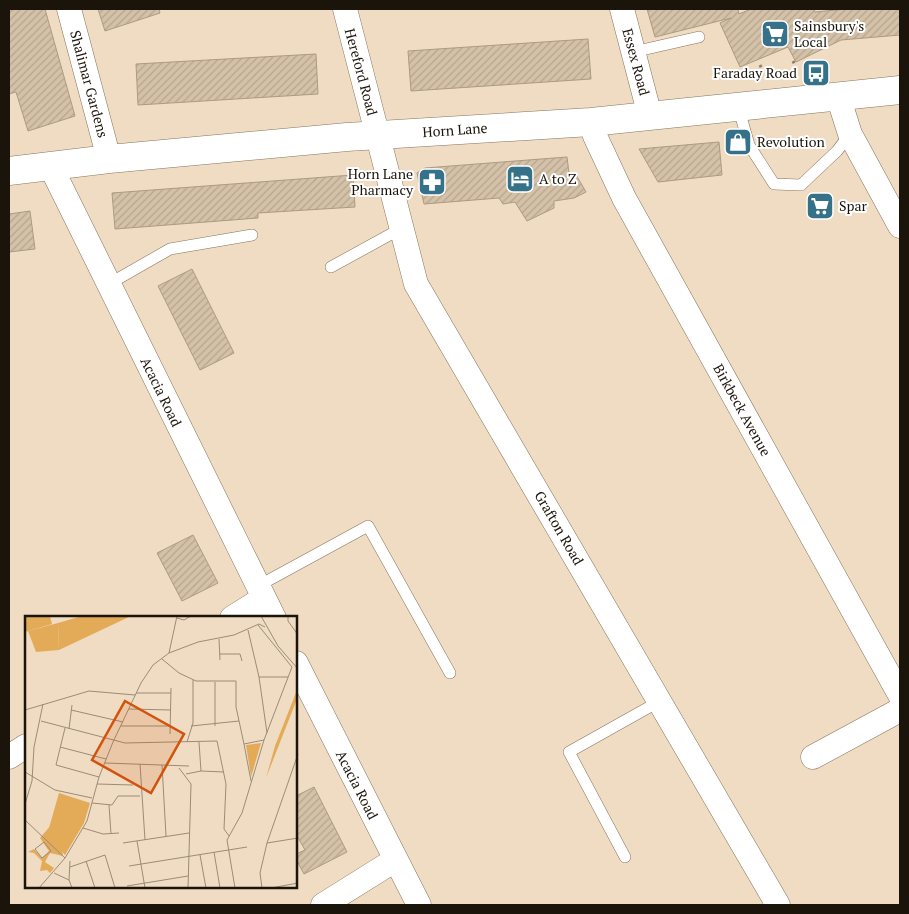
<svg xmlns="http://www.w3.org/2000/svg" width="909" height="914" font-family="'PT Serif',serif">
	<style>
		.building { fill: url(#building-hatch); stroke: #ac9a82 }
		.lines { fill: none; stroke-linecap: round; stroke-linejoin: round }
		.lane-casing { stroke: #86755e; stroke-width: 12 }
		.street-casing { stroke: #86755e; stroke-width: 25 }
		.primary-casing { stroke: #86755e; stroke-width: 29 }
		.path { stroke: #8d806e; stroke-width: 3; stroke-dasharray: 2.5 4; stroke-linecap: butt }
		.lane { stroke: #fff; stroke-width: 11 }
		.street { stroke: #fff; stroke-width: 24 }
		.primary { stroke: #fff; stroke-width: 28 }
		.labels { text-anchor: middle; stroke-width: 4; stroke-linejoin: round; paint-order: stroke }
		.poi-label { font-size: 14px; fill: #1a140b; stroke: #fff; text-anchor: start }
		.street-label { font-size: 14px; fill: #1a140b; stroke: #fff }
		.inset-road { fill: none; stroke: #9a8c79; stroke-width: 1 }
		.view { fill: #d3520c; fill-opacity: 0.15; stroke: #d3520c; stroke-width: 2.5 }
		.inset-edge { fill: none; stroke: #1a140b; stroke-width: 2.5 }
	</style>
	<defs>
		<pattern id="building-hatch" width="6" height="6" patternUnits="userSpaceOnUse" patternTransform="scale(1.25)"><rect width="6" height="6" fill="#d4c1a8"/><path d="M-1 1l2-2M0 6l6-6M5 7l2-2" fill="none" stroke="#b5a58f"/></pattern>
	</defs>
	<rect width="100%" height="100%" fill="#efdcc2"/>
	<path class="building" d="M9,9H45L75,116L28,131L16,92L9,94Z
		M98,9H159L160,13L105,31Z
		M647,9H738L739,14L751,9H814L815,12L846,9H900V35L841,40L796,62L788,47L740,67L720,23L731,18L655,37Z
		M588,39L591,79L411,91L408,51Z
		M316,54L318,94L138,105L136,64Z
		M719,142L722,175L658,182L639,149Z
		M567,157L569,173H575L586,192L574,198L554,201V208L527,221L515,202L503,204L499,198L424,204L417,173L425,168Z
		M353,175L355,207L258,213V218L115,229L112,193Z
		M30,211L35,249L9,252V214Z
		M192,269L234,353L200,370L158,286Z
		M193,535L218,583L182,601L157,553Z
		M314,787L347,852L304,874L296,859V854L305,850L296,834V796Z"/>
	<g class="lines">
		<g class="lane-casing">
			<path id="lane" d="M633,52L699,37
				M738,106L749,145L774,184L801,185L837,151L850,134
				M331,267L402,228
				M107,285L170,249L252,235
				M258,586L368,526L450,673
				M625,857L569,752L660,701"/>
		</g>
		<g class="street-casing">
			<path id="street" d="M69,9L109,159
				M345,9L416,284L778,905
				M622,9L650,116
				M838,96L850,134L900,226
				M591,122L595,136L624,198L900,695
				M50,165L274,618
				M232,618L264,598
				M296,663L419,905
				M9,757L26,746
				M813,757L900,710
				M323,905L395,860"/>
		</g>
		<g class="primary-casing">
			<path id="primary" d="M9,171L109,159L347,137L591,122L900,90"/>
		</g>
		<path class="path" d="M793,61L795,65
			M760,65L762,69"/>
		<use href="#lane" class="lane"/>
		<use href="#street" class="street"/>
		<use href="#primary" class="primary"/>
	</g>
	<defs>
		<g id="supermarket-square" transform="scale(1.4375)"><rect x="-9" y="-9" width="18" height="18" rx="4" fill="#357289" stroke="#fff"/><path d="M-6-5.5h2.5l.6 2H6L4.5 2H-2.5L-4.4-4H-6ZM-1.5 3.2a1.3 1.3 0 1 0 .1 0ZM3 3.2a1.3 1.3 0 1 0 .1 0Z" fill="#fff"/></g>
		<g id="bus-square" transform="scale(1.4375)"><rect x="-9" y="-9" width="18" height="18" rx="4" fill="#357289" stroke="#fff"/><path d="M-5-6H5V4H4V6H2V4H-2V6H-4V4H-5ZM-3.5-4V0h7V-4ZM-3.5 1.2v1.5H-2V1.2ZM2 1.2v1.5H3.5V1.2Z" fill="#fff"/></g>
		<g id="shop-square" transform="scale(1.4375)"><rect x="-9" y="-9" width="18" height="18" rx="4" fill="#357289" stroke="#fff"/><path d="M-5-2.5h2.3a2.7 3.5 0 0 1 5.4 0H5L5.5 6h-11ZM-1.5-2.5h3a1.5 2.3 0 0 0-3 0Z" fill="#fff"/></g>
		<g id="hotel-square" transform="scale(1.4375)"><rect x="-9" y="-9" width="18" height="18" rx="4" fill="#357289" stroke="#fff"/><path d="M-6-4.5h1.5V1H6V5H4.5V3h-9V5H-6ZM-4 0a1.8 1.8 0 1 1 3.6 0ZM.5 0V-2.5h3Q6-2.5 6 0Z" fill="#fff"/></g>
		<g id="pharmacy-square" transform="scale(1.4375)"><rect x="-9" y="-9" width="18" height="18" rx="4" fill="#357289" stroke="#fff"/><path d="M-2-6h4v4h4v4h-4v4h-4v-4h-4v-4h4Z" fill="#fff"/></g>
	</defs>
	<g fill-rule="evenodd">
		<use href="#supermarket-square" x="775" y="34"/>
		<use href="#bus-square" x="816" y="73"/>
		<use href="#shop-square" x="738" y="142"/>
		<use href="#hotel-square" x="520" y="179"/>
		<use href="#pharmacy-square" x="432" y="182"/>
		<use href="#supermarket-square" x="820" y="206"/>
	</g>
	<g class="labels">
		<g class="poi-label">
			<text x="794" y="31">Sainsbury's<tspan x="794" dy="16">Local</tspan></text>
			<text x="797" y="78" text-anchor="end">Faraday Road</text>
			<text x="757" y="147">Revolution</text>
			<text x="413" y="179" text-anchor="end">Horn Lane<tspan x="413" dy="16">Pharmacy</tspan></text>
			<text x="539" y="184">A to Z</text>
			<text x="839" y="211">Spar</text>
		</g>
		<g class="street-label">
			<text transform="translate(636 62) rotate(75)" y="5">Essex Road</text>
			<text transform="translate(361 72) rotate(75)" y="5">Hereford Road</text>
			<text transform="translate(89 84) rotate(75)" y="5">Shalimar Gardens</text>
			<text transform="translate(455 130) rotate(-4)" y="5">Horn Lane</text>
			<text transform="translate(161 392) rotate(64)" y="5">Acacia Road</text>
			<text transform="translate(742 410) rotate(61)" y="5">Birkbeck Avenue</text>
			<text transform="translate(559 528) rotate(60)" y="5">Grafton Road</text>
			<text transform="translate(357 785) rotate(63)" y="5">Acacia Road</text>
		</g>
	</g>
	<g transform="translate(25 616)">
		<rect width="272" height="272" fill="#efdcc2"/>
		<path d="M0,0H25L27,8L0,16ZM57,0H106L34,34L33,7ZM272,74V83L241,162L250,130ZM236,127L226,161L221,129ZM34,177L65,187L59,207L40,239L22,219Z" fill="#e3ab58"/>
		<path d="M41,196L37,211L39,218L37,220L34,215L27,223L37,233L38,240L25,237L20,246L29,252L25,257L22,254L15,255L17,245L9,237L3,236L9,233L17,242L24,235L15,222L27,208L28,213L34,215L38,198Z" fill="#e3ab58"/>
		<path d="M33,7L34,34L11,36L3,15Z" fill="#e3ab58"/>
		<path class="inset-road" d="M236,0L253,30L273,53M263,0V5L273,19M152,2L159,4L166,0M223,14L234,61H263M194,23L195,44M144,37L173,26L209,19L234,8L240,11M195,38H215L217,45M137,43L154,57L171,65H211V91L219,128M234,61L242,117M190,66V110M111,77H146M104,93L146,94M0,94L64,75L110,79M46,94L98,106M16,105L100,127L192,125L201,168L199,213L204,220M96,110H146M166,110L214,105M40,112L31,149L74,161M44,113L47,89M145,118L146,72M162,126L168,107V64M174,126L176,155L199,156M35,131L81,143M80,147L164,150M115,148L120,224M137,149L141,220M154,152L166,168L163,272M0,156L30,174L67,182M161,158L176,155M226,165L219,128L239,124M72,168L108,169M67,187L87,189L93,180H115M0,188L7,165L9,131L18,88M84,189L86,218M0,204L40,242M58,212L78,218L94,217M112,225L120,272M19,226L26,235L17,242L10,233ZM98,227L164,217M242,227L273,222M189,236L195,272M175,239L181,272M45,245L44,264L47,272M61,245L70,272M104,250L222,231M45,251L80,239L90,272M29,257L44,264M102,270L163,260M14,272L40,242L62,205L74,161L88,126L116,67L128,49L144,37L152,0M210,272L202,224L217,197L239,124L267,51L233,9M237,272L235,257L242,227L273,138M246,272L273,267"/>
		<path class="view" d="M100,85L159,118L126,177L67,144Z"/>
		<rect width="272" height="272" class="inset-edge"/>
	</g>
	<rect width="909" height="914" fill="none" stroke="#1a140b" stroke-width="20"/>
</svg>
